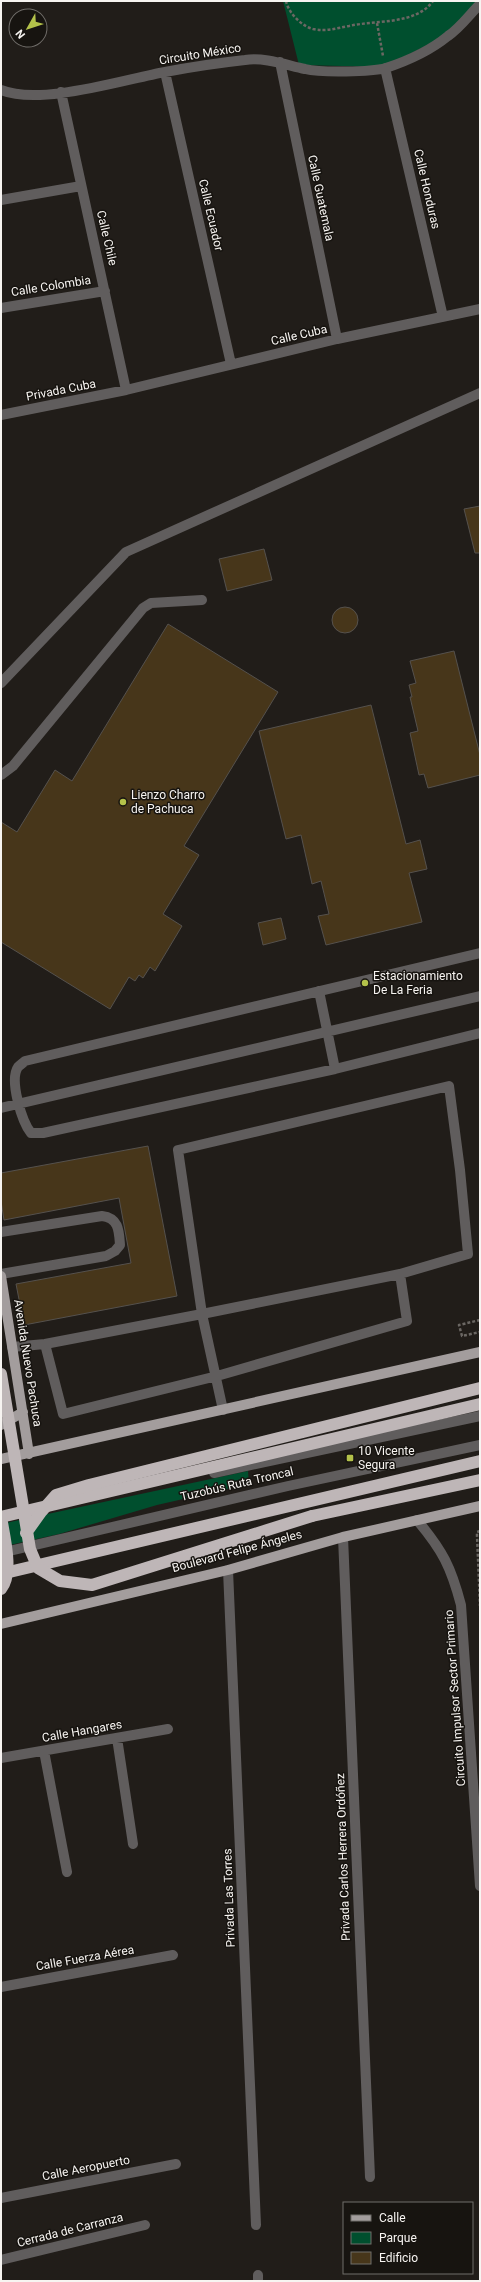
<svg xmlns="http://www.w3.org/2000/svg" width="481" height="2282" font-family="Roboto,sans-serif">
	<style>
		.green { fill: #004f2e }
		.building { fill: #47361a; stroke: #55514d }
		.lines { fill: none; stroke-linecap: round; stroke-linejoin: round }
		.path { stroke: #6b6763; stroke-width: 2.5; stroke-dasharray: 3 2; stroke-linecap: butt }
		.minor { stroke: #605d5d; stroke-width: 10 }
		.major { stroke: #a39d9d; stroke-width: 10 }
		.highway { stroke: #beb6b7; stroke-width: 12 }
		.highway-bridge { stroke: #beb6b7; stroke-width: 12 }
		.poi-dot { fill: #b4c24a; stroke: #171410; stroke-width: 1.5 }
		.labels { text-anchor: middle; stroke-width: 3; stroke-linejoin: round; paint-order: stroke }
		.street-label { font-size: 12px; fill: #f7f4f1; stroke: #171410 }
		.poi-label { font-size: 12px; fill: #f7f4f1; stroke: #171410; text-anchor: start }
	</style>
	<rect width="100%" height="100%" fill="#211d19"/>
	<path class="green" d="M283,1H480L447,35L384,67L299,65Z
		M248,1471L249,1484L157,1505L59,1534L1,1547V1524Z"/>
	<path class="building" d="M480,506V553H475L464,509Z
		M264,549L272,580L227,591L219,559Z
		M332 620a13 13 0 1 1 26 0a13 13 0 1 1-26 0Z
		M168,624L278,692L184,846L199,855L163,914L182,926L155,971L150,967L143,978L139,975L135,981L129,977L110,1009L1,942V822L17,832L55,770L72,781Z
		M454,651L480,755V775L428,788L424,774L419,775L410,733L418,731L410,697H412L409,685L416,683L410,661Z
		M371,705L406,844L420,840L427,869L409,873L422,922L326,945L318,916L329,914L321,881L312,884L301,835L286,839L259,731Z
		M281,918L286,939L263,945L258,923Z
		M148,1146L177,1296L24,1325L16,1284L131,1263L119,1198L4,1220L1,1201V1173Z"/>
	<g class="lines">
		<path class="path" d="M286,1C288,12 301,26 313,29C327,32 336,28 349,26C375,20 416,25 433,1
			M377,23L383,56
			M480,1320L459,1325L462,1336L480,1332
			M480,1531L477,1532V1535L480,1606"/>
		<path class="minor" d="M280,62L337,339
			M385,68L443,317
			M165,72L231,364
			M1,90C40,106 122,80 165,72C191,67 218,63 245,60C265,57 286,65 305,69C321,73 371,72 386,68C407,61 431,50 448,36C460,28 470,14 480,4
			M61,92L126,390
			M1,200L81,186
			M1,308L105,291
			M1,415L126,390L337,339L480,309
			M1,683L126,552L480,393
			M1,775L13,766L143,608L151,603L202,600
			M480,953L25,1061C23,1063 20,1065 18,1067C9,1080 22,1122 31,1133H43L335,1069L480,1033
			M319,991L335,1069
			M1,1108L480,996
			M1,1232L102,1216C119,1218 119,1231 120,1245L115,1251L106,1256L1,1274
			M12,1347L45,1344L202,1314L178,1150L449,1086L460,1170L468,1254L400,1274L407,1321L217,1376L63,1414L45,1344
			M223,1410L202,1314L400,1274
			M214,1473L480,1416
			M417,1520C443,1551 451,1567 461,1605L480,1886
			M343,1537L370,2177
			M1,1553L288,1486L480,1445
			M228,1570L256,2225
			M117,1738L133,1844
			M44,1751L67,1872
			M1,1758L168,1729
			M1,1987L173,1955
			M1,2198L176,2164
			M1,2260L145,2225
			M258,2275V2281"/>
		<path class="major" d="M1,1276L29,1454
			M1,1425L23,1412
			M1,1459L480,1352
			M1,1624L228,1570L343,1537L480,1506"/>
		<path class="highway" d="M312,1516L480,1480
			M1,1517L480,1404
			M1,1574L480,1461"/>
		<path class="highway-bridge" d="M1,1374L30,1549L38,1568L60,1581L92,1585L312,1516
			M1,1517C4,1536 14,1573 1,1589
			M26,1533L41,1512L56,1495L89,1485L480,1388"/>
	</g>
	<g class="poi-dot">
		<circle cx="123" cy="802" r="4"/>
		<circle cx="365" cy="983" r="4"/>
		<rect x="346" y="1454" width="8" height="8" rx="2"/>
	</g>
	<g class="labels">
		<g class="street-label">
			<text transform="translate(200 54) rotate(-9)" y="4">Circuito México</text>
			<text transform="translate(427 189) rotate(77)" y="4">Calle Honduras</text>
			<text transform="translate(321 198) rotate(78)" y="4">Calle Guatemala</text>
			<text transform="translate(211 215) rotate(77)" y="4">Calle Ecuador</text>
			<text transform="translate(107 238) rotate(77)" y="4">Calle Chile</text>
			<text transform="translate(51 286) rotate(-9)" y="4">Calle Colombia</text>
			<text transform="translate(299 335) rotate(-13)" y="4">Calle Cuba</text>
			<text transform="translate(61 390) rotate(-11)" y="4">Privada Cuba</text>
			<text transform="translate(28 1363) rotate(81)" y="4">Avenida Nuevo Pachuca</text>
			<text transform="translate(237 1484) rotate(-13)" y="4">Tuzobús Ruta Troncal</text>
			<text transform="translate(237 1551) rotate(-15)" y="4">Boulevard Felipe Ángeles</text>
			<text transform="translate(455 1698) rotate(-94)" y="4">Circuito Impulsor Sector Primario</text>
			<text transform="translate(82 1731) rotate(-10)" y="4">Calle Hangares</text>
			<text transform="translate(343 1857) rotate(-92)" y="4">Privada Carlos Herrera Ordóñez</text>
			<text transform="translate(229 1898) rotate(-92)" y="4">Privada Las Torres</text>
			<text transform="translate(85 1958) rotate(-10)" y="4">Calle Fuerza Aérea</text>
			<text transform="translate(86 2168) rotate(-11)" y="4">Calle Aeropuerto</text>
			<text transform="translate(70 2230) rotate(-14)" y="4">Cerrada de Carranza</text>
		</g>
		<g class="poi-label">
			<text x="131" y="799">Lienzo Charro<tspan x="131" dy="14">de Pachuca</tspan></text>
			<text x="373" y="980">Estacionamiento<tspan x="373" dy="14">De La Feria</tspan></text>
			<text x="358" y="1455">10 Vicente<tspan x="358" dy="14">Segura</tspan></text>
		</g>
	</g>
	<rect width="481" height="2282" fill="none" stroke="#f7f4f1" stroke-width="4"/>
	<rect x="343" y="2202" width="130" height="72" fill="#171410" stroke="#716e6a"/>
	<rect x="351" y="2215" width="20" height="6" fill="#a39d9d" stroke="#716e6a"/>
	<text x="379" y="2222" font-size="12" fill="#f7f4f1">Calle</text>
	<rect x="351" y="2232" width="20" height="12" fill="#004f2e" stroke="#716e6a"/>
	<text x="379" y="2242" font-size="12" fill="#f7f4f1">Parque</text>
	<rect x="351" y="2252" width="20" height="12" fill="#47361a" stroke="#716e6a"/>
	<text x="379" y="2262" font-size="12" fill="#f7f4f1">Edificio</text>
	<g transform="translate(28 28) rotate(231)"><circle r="19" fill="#171410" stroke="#716e6a"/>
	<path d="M0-3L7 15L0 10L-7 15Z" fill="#b4c24a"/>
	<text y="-6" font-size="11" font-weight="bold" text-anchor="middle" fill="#f7f4f1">N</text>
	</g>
</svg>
